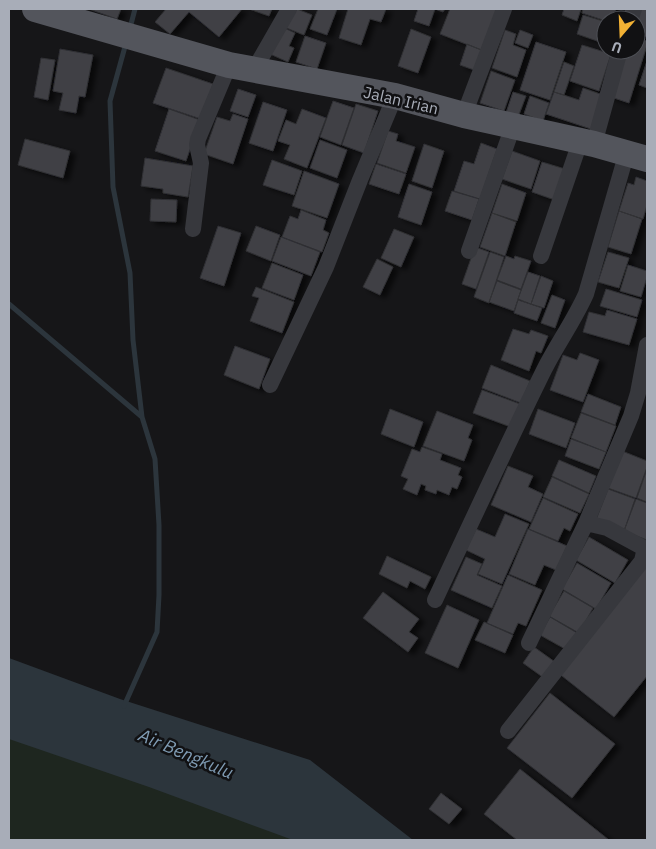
<svg xmlns="http://www.w3.org/2000/svg" width="656" height="849" font-family="'IBM Plex Sans',sans-serif">
	<style>
		.green { fill: #1e261f }
		.water { fill: #2c353c }
		.lines { fill: none; stroke-linecap: round; stroke-linejoin: round }
		.stream { stroke: #2c353c; stroke-width: 5 }
		.building { fill: #404145; stroke: #303034; filter: url(#shadow) }
		.street { stroke: #37383d; stroke-width: 16 }
		.primary { stroke: #53555c; stroke-width: 26 }
		.labels { text-anchor: middle; stroke-width: 5; stroke-linejoin: round; paint-order: stroke }
		.street-label { font-size: 16px; fill: #a8adb8; stroke: #111113 }
		.water-label { font-size: 18px; font-style: italic; fill: #7f9bb3; stroke: #111113 }
	</style>
	<defs>
		<filter id="shadow"><feDropShadow dx="5.5" dy="3" stdDeviation="2.5" flood-color="#0009"/></filter>
	</defs>
	<rect width="100%" height="100%" fill="#161618"/>
	<path class="green" d="M9,732L317,840H9Z"/>
	<path class="water" d="M9,658L120,699L310,760L413,840H293L149,787L9,739Z"/>
	<g class="lines">
		<path class="stream" d="M130,28L135,9
			M9,304L142,417
			M124,706L157,632L159,595V525L155,459L142,417L133,340L130,273L113,187L110,101L126,43"/>
	</g>
	<path class="building" d="M89,9H121L117,19Z
		M166,9H242L219,37L189,12L170,34L155,22Z
		M249,9H272L269,16Z
		M297,9L312,15L304,35L284,27Z
		M318,9H337L327,35L310,29Z
		M348,9H386L381,22L370,19L361,45L339,38Z
		M418,9H445L443,12L435,9L429,26L414,21Z
		M450,9H500L484,51L440,34Z
		M564,9H581L577,21L562,15Z
		M583,9H616L612,20L606,21L582,13Z
		M638,9H647V37L636,33Z
		M583,15L606,22V44L577,34Z
		M282,27L295,33L289,46L294,48L288,62L270,54Z
		M411,29L431,37L418,73L398,66Z
		M505,30L516,34L513,45L526,50L517,77L492,68Z
		M520,30L533,35L528,48L515,43Z
		M305,36L326,43L317,69L296,62Z
		M636,37L647,41V45L629,103L608,96L623,50H636Z
		M536,42L566,52L550,100L520,90Z
		M467,44L484,51L477,71L460,65Z
		M582,45L611,54L599,91L570,81Z
		M60,49L93,55L85,97L79,96L76,113L59,110L63,93L53,91Z
		M41,58L55,60L48,100L34,97Z
		M647,61V88L639,85Z
		M564,62L574,66L564,95L554,92Z
		M166,68L213,84L201,119L153,103Z
		M491,71L515,80L504,111L480,103Z
		M583,88L603,95L591,129L546,114L554,92L579,100Z
		M238,89L256,95L248,117L230,111Z
		M513,92L526,96L518,117L506,113Z
		M530,96L549,103L543,121L524,114Z
		M333,101L354,108L341,145L320,137Z
		M263,102L287,110L273,151L249,143Z
		M356,104L378,111L364,153L342,145Z
		M169,109L200,120L186,161L155,151Z
		M302,109L326,118L307,168L284,159L290,145L278,141L286,120L296,124Z
		M233,114L248,119L233,164L204,154L217,117L230,121Z
		M388,131L398,134L396,141L415,147L406,173L377,163Z
		M25,139L70,151L63,178L18,165Z
		M320,140L347,150L337,178L310,168Z
		M481,143L497,149L480,199L454,191L464,161L474,164Z
		M424,144L444,151L432,188L412,181Z
		M512,151L540,161L531,189L502,179Z
		M145,158L193,166L188,197L163,193V189L141,186Z
		M272,160L302,171L294,195L263,185Z
		M542,162L565,169L555,200L532,192Z
		M376,164L406,174L399,194L369,184Z
		M304,171L339,184L327,218L292,206Z
		M636,177L647,181V205L643,219L619,211L628,183L634,185Z
		M409,184L432,192L421,225L398,217Z
		M502,184L526,193L517,221L492,213Z
		M452,191L479,199L472,220L445,211Z
		M151,199L177,200L176,222L150,221Z
		M301,210L326,220L323,230L329,233L322,252L282,237L290,216L298,219Z
		M619,211L642,219L631,254L608,247Z
		M492,213L516,222L505,256L480,247Z
		M218,226L241,233L224,286L200,278Z
		M256,226L280,235L271,261L246,251Z
		M394,229L414,237L401,267L381,258Z
		M281,237L320,252L311,276L272,261Z
		M475,247L489,252L476,289L462,284Z
		M490,252L504,257L489,303L474,297Z
		M608,252L629,258L619,288L598,282Z
		M506,256L514,259L515,256L531,261L521,289L497,280Z
		M377,259L393,267L380,295L363,287Z
		M272,263L303,275L294,300L262,288Z
		M628,265L647,271V277L641,297L620,291Z
		M528,272L540,276L531,304L518,299Z
		M541,276L553,281L544,308L531,304Z
		M497,281L521,290L514,311L489,302Z
		M256,287L294,302L282,333L250,321L259,298L252,296Z
		M606,289L642,300L637,317L600,306Z
		M552,295L565,300L555,328L541,323Z
		M518,300L542,308L537,321L514,313Z
		M607,310L637,319L629,345L583,332L589,312L605,316Z
		M513,329L529,334L531,330L548,336L541,353L536,351L529,371L501,360Z
		M235,346L270,359L259,389L224,375Z
		M580,353L599,360L583,402L550,390L563,355L577,360Z
		M491,365L530,381L521,403L482,388Z
		M482,390L520,404L511,427L473,413Z
		M588,394L621,407L615,425L581,412Z
		M390,409L423,422L414,447L381,434Z
		M538,409L575,423L566,448L529,434Z
		M437,411L473,425L468,438L472,440L464,461L423,446Z
		M581,413L616,426L606,452L571,438Z
		M571,439L606,452L599,469L565,456Z
		M422,447L442,454L440,460L461,468L458,475L462,477L457,489L452,487L449,495L437,490L436,494L425,490L426,486L421,484L417,495L403,489L408,479L401,476L412,449L420,452Z
		M622,451L647,461V467L636,498L608,488Z
		M559,460L596,476L589,493L552,476Z
		M508,466L533,476L528,487L543,494L531,522L491,505Z
		M647,469V502L637,498Z
		M552,477L589,494L580,513L543,497Z
		M608,489L635,499L624,531L596,520Z
		M543,498L578,514L570,531L564,528L558,541L529,529Z
		M636,499L647,503V540L624,531Z
		M505,514L529,524L502,584L478,574L485,559L466,550L476,529L495,537Z
		M528,529L567,546L556,570L544,565L535,585L509,574Z
		M589,537L628,560L615,583L576,560Z
		M387,556L431,577L425,589L410,581L407,588L379,574Z
		M466,557L482,564L477,575L502,586L492,608L451,590Z
		M647,560V676L614,717L557,672Z
		M577,563L611,583L596,609L562,589Z
		M508,575L542,590L526,626L518,623L513,634L487,623Z
		M564,591L593,608L579,633L549,616Z
		M383,592L419,619L409,632L418,638L408,652L363,618Z
		M447,605L479,620L458,668L425,653Z
		M550,617L577,633L567,650L540,635Z
		M484,622L513,635L505,653L475,640Z
		M534,647L555,662L544,678L523,663Z
		M550,693L615,744L572,798L507,748Z
		M520,769L609,840H517L484,814Z
		M441,793L462,809L449,824L429,809Z"/>
	<g class="lines">
		<path class="street" d="M630,20L634,9
			M254,70L289,9
			M464,115L504,9
			M594,144L620,50
			M193,229L201,163L197,145L198,139L229,65
			M469,251L513,126
			M541,256L580,142
			M270,385L326,267L360,180L395,96
			M435,600C471,523 506,447 544,370C557,344 574,321 586,294L627,152
			M529,643L586,523L631,416L638,393L647,345
			M508,731L642,561L644,552L642,547L607,528L586,523"/>
		<path class="primary" d="M35,9L229,65L395,96L464,115L594,144L647,159"/>
	</g>
	<g class="labels">
		<g class="street-label">
			<text transform="translate(401 100) rotate(13)" y="6">Jalan Irian</text>
		</g>
		<g class="water-label">
			<text transform="translate(186 754) rotate(23)" y="6">Air Bengkulu</text>
		</g>
	</g>
	<rect width="656" height="849" fill="none" stroke="#a8adb8" stroke-width="20"/>
	<g transform="translate(621 35) rotate(199)"><circle r="24" fill="#111113" stroke="#4d4f55"/>
	<path d="M0-4L9 19L0 12L-9 19Z" fill="#f2b134"/>
	<text y="-8" font-size="14" font-weight="bold" text-anchor="middle" fill="#a8adb8">U</text>
	</g>
</svg>
